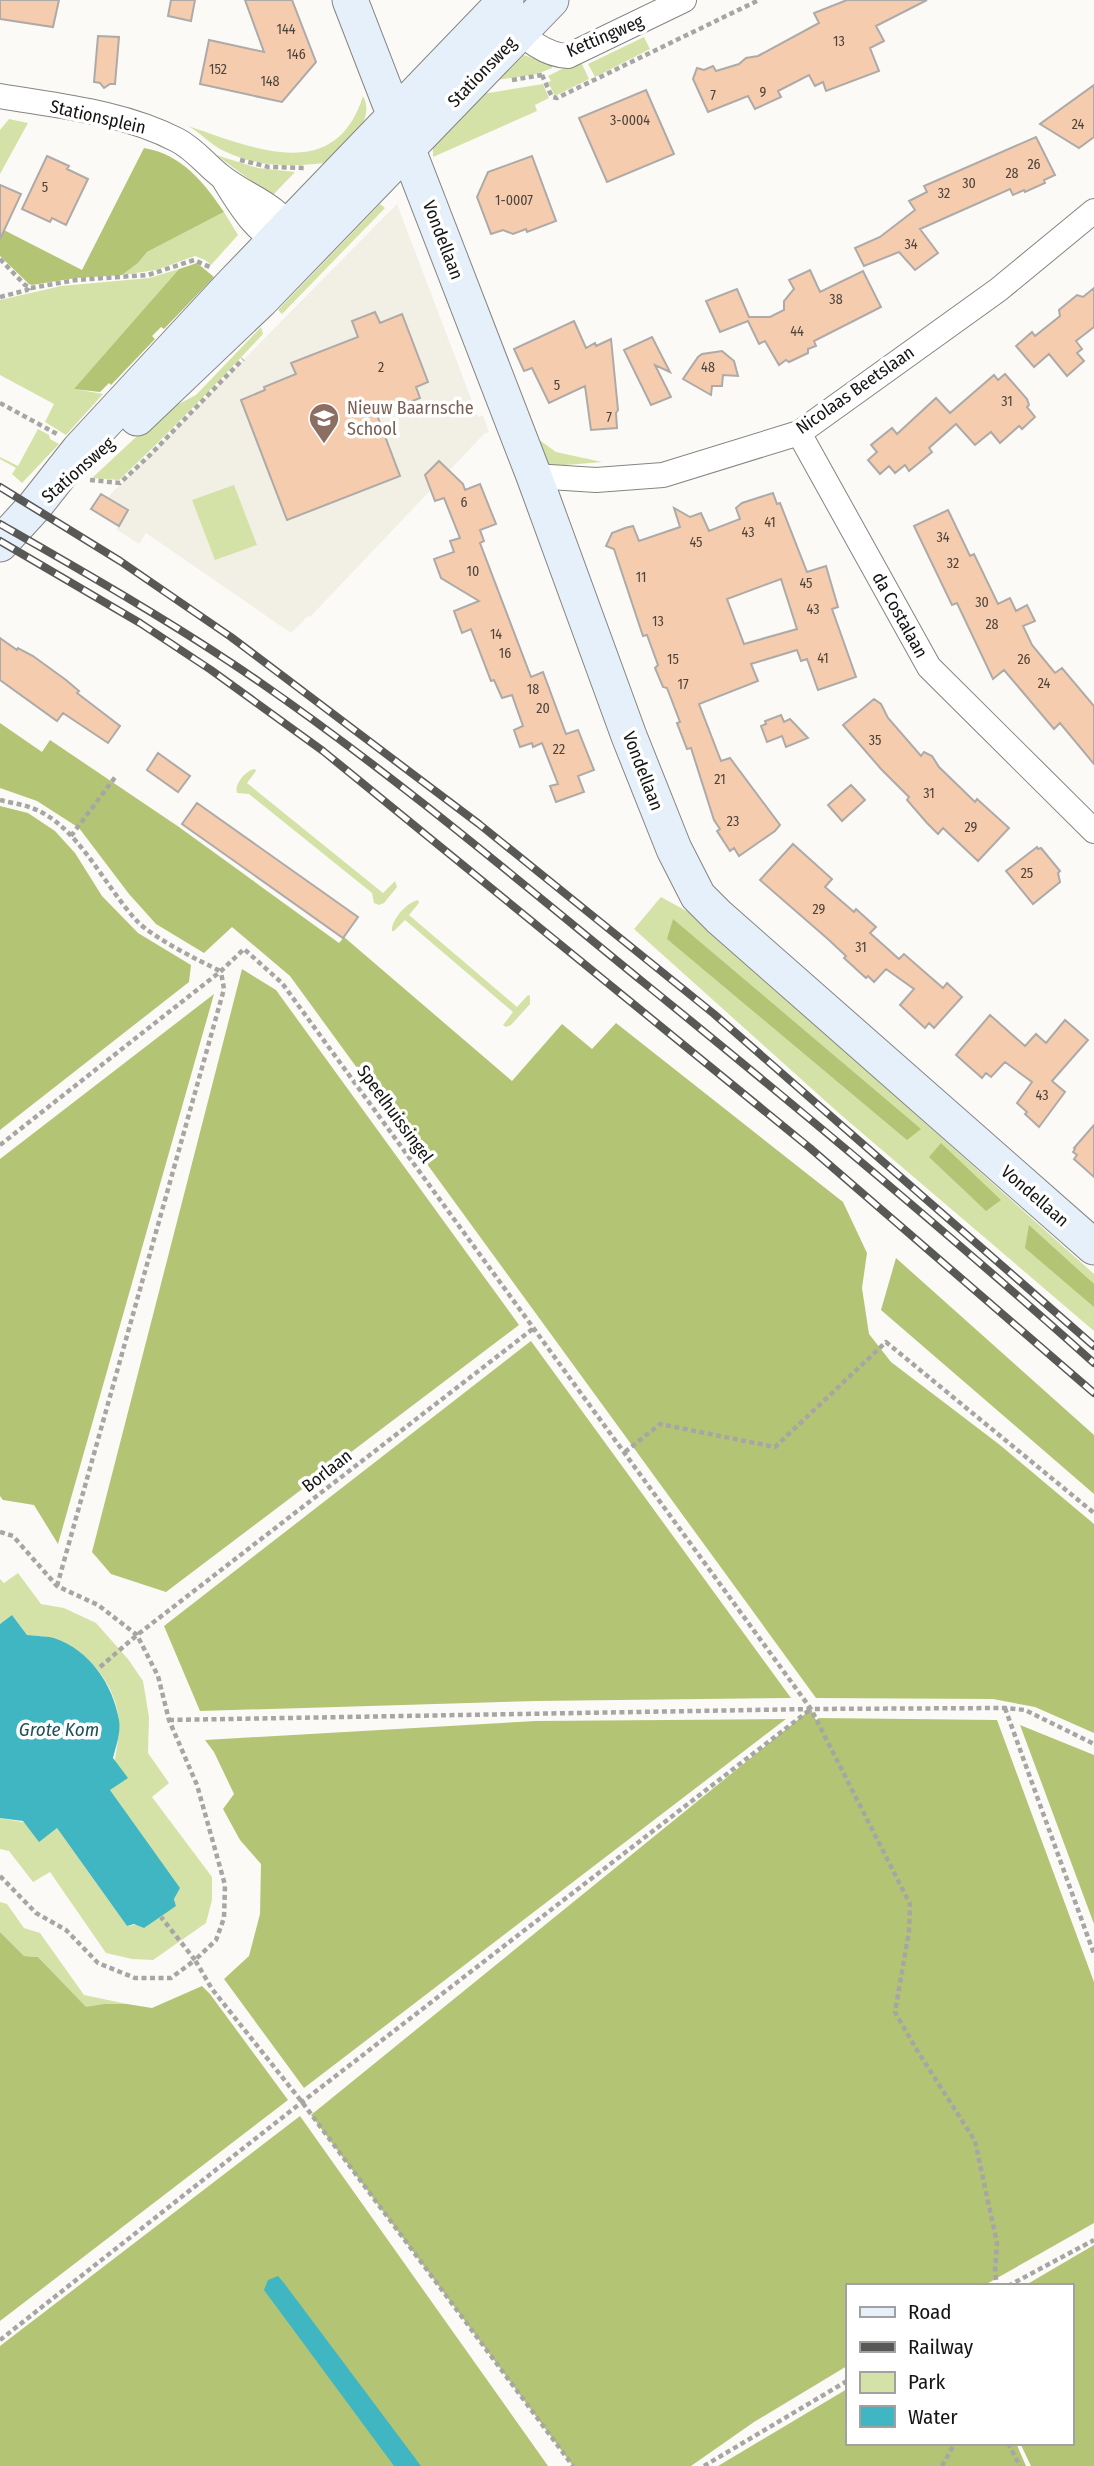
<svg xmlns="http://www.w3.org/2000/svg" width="1094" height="2466" font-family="'Fira Sans Condensed',sans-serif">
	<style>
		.built { fill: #f2efe4 }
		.green { fill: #d5e2a7 }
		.forest { fill: #b4c475 }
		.water { fill: #40b6c3 }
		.building { fill: #f6ccae; stroke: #adaaa8; stroke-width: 2; fill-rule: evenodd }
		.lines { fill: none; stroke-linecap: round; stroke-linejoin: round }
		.street-casing { stroke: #858481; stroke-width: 26 }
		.secondary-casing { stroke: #858481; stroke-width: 37 }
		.path { stroke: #a7a6a4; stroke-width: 4.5; stroke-dasharray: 5 3.5; stroke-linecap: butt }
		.street { stroke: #fff; stroke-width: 24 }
		.secondary { stroke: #e5f0fb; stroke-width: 35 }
		.rail-casing { stroke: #585856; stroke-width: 8 }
		.rail { stroke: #fff; stroke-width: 5; stroke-dasharray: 16; stroke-linecap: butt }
		.labels { text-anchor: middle; stroke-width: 7; stroke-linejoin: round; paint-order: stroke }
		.number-label { font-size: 14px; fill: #4d433a }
		.street-label { font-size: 18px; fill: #151514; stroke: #fff }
		.education-label { font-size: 18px; fill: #785e54; stroke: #fff; text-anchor: start }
		.water-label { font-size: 19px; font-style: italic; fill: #1f5157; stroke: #fff }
	</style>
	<rect width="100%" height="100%" fill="#fbfaf7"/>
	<path class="built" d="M397,204L478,417L483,415L489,432L484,434L310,617L308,616L291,633L146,533L139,544L116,529L118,526L107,498Z"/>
	<path class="green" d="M644,37L650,49L595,77L588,64Z
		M521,54L552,65V68L537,74L484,82Z
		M580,60L589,79L555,96L548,82L551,81L548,76Z
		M543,84L549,98L535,105L537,111L433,157V146L482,94Z
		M363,96C376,120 348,144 333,162C297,167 258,168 224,151C211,145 201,133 188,126C251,147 335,186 363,96Z
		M9,119L28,123L0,174V130Z
		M216,155L258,168L295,172L272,196Z
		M380,204L385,208L282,314L278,310Z
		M224,212L238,235L211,265L205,260L195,256L156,270L122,275L138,263L147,252Z
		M179,269L75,389L103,394L66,435L45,422L54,404L0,375V300L61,286L149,278Z
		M261,327L263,334C216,384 169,433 119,480L92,478L163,412L196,395Z
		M38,429L49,435L50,439L59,444L22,483L12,474L16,468L0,459V457L18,466Z
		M531,434L556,452L602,462L554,466L541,460Z
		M234,485L257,545L215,560L192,500Z
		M255,769L256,771L247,783L383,893L395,881L397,887L384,903L379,905L374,903L372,893L249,794L237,793C234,784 246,770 255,769Z
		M661,897L692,914L1094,1274V1331L841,1115L634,929Z
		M418,900L419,903L409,915L517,1007L528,995L530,996V1004L511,1025L506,1027L503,1025L513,1012L405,920L394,931H392C391,920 407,902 418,900Z
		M18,1573L41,1604L64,1608L96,1623L128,1659L143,1681L149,1717L148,1753L169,1783L152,1797L212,1877V1900L206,1923L153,1960L132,1959L106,1953L50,1872L33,1882L9,1851L0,1849V1818L57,1828L127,1926L140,1924L176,1906L174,1899L179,1888L110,1790C112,1769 119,1746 119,1725C119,1689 89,1650 54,1638C46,1636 35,1636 27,1635L12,1615L0,1624V1579L4,1583Z
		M0,1902L7,1904L24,1928L40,1933L84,1995L127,2004H104L86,2008L38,1957L24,1956L0,1932Z"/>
	<path class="forest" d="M144,148C181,154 204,182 224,212L147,252L138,263L122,275L76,278L32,285L29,284L0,256V228L82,270Z
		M197,263L214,277L164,329L161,327L152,336L155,339L111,385L109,383L100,392L74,389L179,269Z
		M0,723L42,752L50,740L179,827L339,943L344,937L512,1081L562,1024L592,1049L616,1023L843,1202L867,1253L862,1288L869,1334L891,1362L1000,1445L1094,1524V1733L1035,1707L993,1699L816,1698L290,976L232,927L204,953L156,924L129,894L79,828L37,801L0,788Z
		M0,806L28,813L55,831L75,853L102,896L138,933L191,965L189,982L0,1130Z
		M673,919L921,1129L907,1140L667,939Z
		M242,969L276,990L519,1325L166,1592L111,1574L92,1552Z
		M214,994L58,1544L34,1505L3,1500L0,1496V1159Z
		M941,1143L1001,1200L986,1211L929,1157Z
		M1029,1225L1094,1284V1307L1025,1248Z
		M896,1258L1094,1435V1494L881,1310Z
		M531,1341L791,1698L536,1701L200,1711L164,1626Z
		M811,1709L816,1720L819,1718L997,1720L1094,1982V2223L983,2286H847V2366L754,2422L691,2466H573L311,2115Z
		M786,1719L304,2088L224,1979L249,1956L260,1914L261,1864L240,1840L223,1809L234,1794L214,1752L205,1740L536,1721Z
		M1020,1725L1094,1755V1924Z
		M0,1932L24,1956L38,1957L86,2007L104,2004H127L152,2008L202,1986L210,1994L288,2100L0,2321Z
		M300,2116L548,2466H0V2346Z
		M1094,2245V2466H1031L1020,2443H1071V2286H1024Z
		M847,2389V2443H1016L1026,2466H718Z"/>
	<path class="water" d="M12,1615L27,1635C35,1636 46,1636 54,1638C90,1650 113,1685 119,1720C121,1733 116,1746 113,1758L128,1778L110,1790L180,1888L174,1899L176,1906L144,1928L134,1924L127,1926L57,1828L39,1842L23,1821L0,1818V1624Z
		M278,2276L284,2283L421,2466H394L264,2290L268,2280Z"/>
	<path class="building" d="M0,0H59L53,27L0,19Z
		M171,0H195L191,21L168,16Z
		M245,0H292L316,62L282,102L200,84L209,40L264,52Z
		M847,0H927L876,26L884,41L870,48L879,71L826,91L823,82L815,86L809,75L778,91L781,97L755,109L748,96L708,112L693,79L697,68L704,70L713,66L716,71L739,64L746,58L758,56L819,23L814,13Z
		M98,36L119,37L115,84H110L104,88L100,83L94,82Z
		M1094,85V137L1079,148L1040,124Z
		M646,90L674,154L607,182L579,118Z
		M1036,137L1055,175L1044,180L1045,183L1025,192L1024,190L1013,195L1010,189L920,229L938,253L915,270L899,252L864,266L855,248L880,237L915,210L909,201L927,192L924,186Z
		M47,156L69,166L67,169L88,179L66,225L52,218L50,222L22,209Z
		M532,156L556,221L527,232L526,229L513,234L503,230L491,234L477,197L488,172Z
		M0,185L21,194L0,239Z
		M810,270L820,292L863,271L881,307L814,341L816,346L808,349V353L789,362L786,360L779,365L765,341L759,344L748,321L720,332L706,301L737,289L749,317H770L784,310V301L794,289L789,280Z
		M1094,288V327L1076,341L1082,349L1077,353L1084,361L1067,376L1049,354L1034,367L1016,346L1032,332L1035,336L1060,316L1059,310L1077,295L1083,297Z
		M375,312L380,323L402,314L428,382L416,387L420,398L377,415L400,476L287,520L241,400L265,390L264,387L296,374L291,363L358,337L352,321Z
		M574,321L586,348L595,343L596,346L611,339L618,410L616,413L617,428L591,430L585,386L549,403L532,368L524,371L514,349Z
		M652,337L670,372L655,365L671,397L651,405L624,350Z
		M722,351L734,361L738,376L723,375L722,386H712L711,395L683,379L698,357L702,354Z
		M1005,374L1027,399L1029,405L1027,407L1035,417L1022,429L1019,426L1000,443L991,432L975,445L956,424L929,448L932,452L909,471L905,465L895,473L889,466L880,474L868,460L877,452L871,445L892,428L897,434L936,398L950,413L994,375L998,380Z
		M439,461L463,484L465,490L480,484L496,524L480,530L484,541L480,543L531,677L543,672L566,734L578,730L594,770L578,776L584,792L556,802L550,786L558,784L542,743L533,747L532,743L520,747L514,730L523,726L512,695L502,698L494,680L491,681L471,629L462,633L454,611L479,601L441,578L434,559L454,552L450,541L460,538L444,498L435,501L425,475Z
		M773,493L777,504L780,503L807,572L826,566L838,607L832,609L856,677L818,690L807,659L801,661L797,650L751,664L758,681L699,704L721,761L730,758L780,825L775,831L739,856L734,848L730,851L717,831L720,829L714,820L691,748L687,749L677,723L680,722L667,688L663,687L655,668L658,665L647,635L643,636L614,549L606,546L612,533L625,528L633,526L639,541L680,527L674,508L690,517L701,513L709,531L740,519L736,508L742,503ZM781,579L797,629L744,644L727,599Z
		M101,494L128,510L119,526L91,509Z
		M948,510L970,556L974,554L998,604L1010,598L1016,611L1027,605L1035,621L1023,626L1032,645L1055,673L1062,668L1094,706V764L1060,723L1054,729L1004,670L993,679L957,603L952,605L914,526Z
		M0,638L17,650L18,648L33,656L66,680L79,691L77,693L120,726L108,743L63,713L57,721L0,680Z
		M874,699L881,704L888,718L921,756L924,752L932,756L939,767L975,802L977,799L1009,828L978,861L943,828L938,834L927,823L907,800L909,797L881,769L843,725Z
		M781,715L784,722L790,719L808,738L786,747L782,736L767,742L761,726L766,724L765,721Z
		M158,753L190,776L178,792L147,770Z
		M851,785L865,800L842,821L828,805Z
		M197,803L358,917L343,938L182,824Z
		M793,844L832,879L825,887L854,912L856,909L876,927L870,933L899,959L904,954L943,988L947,983L962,997L934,1028L929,1023L925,1028L900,1005L914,989L886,969L874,982L868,976L866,978L844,958L846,956L829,940L760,880Z
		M1037,847L1038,849L1041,848L1060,871L1058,873L1060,882L1033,904L1006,871Z
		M990,1015L1025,1046L1036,1034L1046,1043L1065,1020L1088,1040L1052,1081L1065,1092L1039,1127L1025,1114L1027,1112L1017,1103L1032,1082L1005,1062L991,1077L986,1073L982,1078L956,1055Z
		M1094,1125V1177L1074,1159L1077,1155L1073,1152L1075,1149L1074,1148Z"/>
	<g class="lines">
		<g class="street-casing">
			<path id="street" d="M509,23C526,38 544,55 568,56L684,0
				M0,96C59,106 123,112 177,140C195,149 207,166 222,177C250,199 277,202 296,237
				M224,180C241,208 257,235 289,248
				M799,433L929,667L1094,831
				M534,476L596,480L663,475L799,433L998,290L1094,211"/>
		</g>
		<g class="secondary-casing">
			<path id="secondary" d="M350,0L534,476L629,736L674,849L698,896L719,917L1094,1247
				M137,418L261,300L551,0
				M0,544L34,507L79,450L229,288L506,0"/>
		</g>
		<path class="path" d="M542,75L552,97L557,98L759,0
			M512,80L542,75
			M240,160L269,167L307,168
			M0,259L25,285L31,288L76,280L148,275L194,260L212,268
			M0,297L27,290L29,287
			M0,403L57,434
			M90,480L120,483L150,455L243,359
			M0,800C10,803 22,804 32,808C77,824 105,887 137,921C153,938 198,960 220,971
			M71,836L116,776
			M0,1145L221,971L244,949L282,983L811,1709L910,1904L909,1931L895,2012L915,2047L975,2141L997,2243L995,2272L997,2286
			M625,1452L660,1424L775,1447L886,1342L1094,1513
			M0,1532L13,1536L57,1586L98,1605L137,1635L158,1676L169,1720L197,1785L225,1885L224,1918L216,1940L195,1960L212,1989L302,2102L573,2466
			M57,1586L224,989L221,972
			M100,1667L137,1635L534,1328
			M1005,1708L1094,1954
			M169,1720L811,1709L1005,1708L1025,1710L1094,1744
			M0,1876L36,1913L66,1930L98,1963L135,1978H171L195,1960L161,1917
			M1008,2286L1094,2240
			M0,2340L302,2102L811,1709
			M1008,2443L1020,2466
			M704,2466L847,2381
			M942,2466L955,2443"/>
		<use href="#street" class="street"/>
		<use href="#secondary" class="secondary"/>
		<g class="rail-casing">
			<path id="rail" d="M0,487L120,561L231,637L479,824L714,1014L1094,1346
				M0,524C89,575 177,625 261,683C394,775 518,880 643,982C796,1106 947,1232 1094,1363
				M0,541L140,623L211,670L323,751L810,1148L1094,1393"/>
		</g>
		<use href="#rail" class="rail"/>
	</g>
	<defs>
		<g id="school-pin" transform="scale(1.575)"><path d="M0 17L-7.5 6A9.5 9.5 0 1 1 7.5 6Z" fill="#8d6e63" stroke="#fff"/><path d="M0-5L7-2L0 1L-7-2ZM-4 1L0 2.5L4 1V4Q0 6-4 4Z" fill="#fff"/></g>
	</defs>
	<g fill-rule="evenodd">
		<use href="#school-pin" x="324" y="418"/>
	</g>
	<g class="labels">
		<g class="number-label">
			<text x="286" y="34">144</text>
			<text x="839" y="46">13</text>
			<text x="296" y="59">146</text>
			<text x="218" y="74">152</text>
			<text x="270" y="86">148</text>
			<text x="763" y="97">9</text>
			<text x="713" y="100">7</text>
			<text x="630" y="125">3-0004</text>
			<text x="1078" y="129">24</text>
			<text x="1034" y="169">26</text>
			<text x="1012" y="178">28</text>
			<text x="969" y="188">30</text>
			<text x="45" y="192">5</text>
			<text x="944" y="198">32</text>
			<text x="514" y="205">1-0007</text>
			<text x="911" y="249">34</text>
			<text x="836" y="304">38</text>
			<text x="797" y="336">44</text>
			<text x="381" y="372">2</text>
			<text x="708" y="372">48</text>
			<text x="557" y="390">5</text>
			<text x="1007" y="406">31</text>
			<text x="609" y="422">7</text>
			<text x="464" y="507">6</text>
			<text x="770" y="527">41</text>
			<text x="748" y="537">43</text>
			<text x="943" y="542">34</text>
			<text x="696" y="547">45</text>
			<text x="953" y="568">32</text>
			<text x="473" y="576">10</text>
			<text x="641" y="582">11</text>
			<text x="806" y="588">45</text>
			<text x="982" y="607">30</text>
			<text x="813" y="614">43</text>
			<text x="658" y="626">13</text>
			<text x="992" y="629">28</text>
			<text x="496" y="639">14</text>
			<text x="505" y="658">16</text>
			<text x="823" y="663">41</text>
			<text x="673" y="664">15</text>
			<text x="1024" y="664">26</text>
			<text x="1044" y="688">24</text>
			<text x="683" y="689">17</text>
			<text x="533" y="694">18</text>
			<text x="543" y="713">20</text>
			<text x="875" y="745">35</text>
			<text x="559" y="754">22</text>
			<text x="720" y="784">21</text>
			<text x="929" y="798">31</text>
			<text x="733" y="826">23</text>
			<text x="971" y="832">29</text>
			<text x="1027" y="878">25</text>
			<text x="819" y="914">29</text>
			<text x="861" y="952">31</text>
			<text x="1042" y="1100">43</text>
		</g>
		<g class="street-label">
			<text transform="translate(605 36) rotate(-23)" y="6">Kettingweg</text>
			<text transform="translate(482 72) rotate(-46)" y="6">Stationsweg</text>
			<text transform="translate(98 117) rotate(13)" y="6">Stationsplein</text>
			<text transform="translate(443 240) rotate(69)" y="6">Vondellaan</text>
			<text transform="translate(855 390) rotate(-35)" y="6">Nicolaas Beetslaan</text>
			<text transform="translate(78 470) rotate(-41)" y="6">Stationsweg</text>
			<text transform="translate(900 615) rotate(61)" y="6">da Costalaan</text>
			<text transform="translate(643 771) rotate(69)" y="6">Vondellaan</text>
			<text transform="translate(395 1114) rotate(54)" y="6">Speelhuissingel</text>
			<text transform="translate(1035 1196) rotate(41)" y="6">Vondellaan</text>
			<text transform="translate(327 1471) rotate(-38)" y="6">Borlaan</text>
		</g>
		<g class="education-label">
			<text x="347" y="414">Nieuw Baarnsche<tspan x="347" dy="21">School</tspan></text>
		</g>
		<g class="water-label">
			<text x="59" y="1736">Grote Kom</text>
		</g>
	</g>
	<rect x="846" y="2284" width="228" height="161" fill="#ffffff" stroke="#a1a1a1" stroke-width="2"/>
	<rect x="860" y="2307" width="35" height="10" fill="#e5f0fb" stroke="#a1a1a1" stroke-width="2"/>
	<text x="908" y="2319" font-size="21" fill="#151514">Road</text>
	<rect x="860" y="2342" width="35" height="10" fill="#585856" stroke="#a1a1a1" stroke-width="2"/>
	<text x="908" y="2354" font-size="21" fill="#151514">Railway</text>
	<rect x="860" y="2372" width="35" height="21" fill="#d5e2a7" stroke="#a1a1a1" stroke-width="2"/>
	<text x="908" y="2389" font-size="21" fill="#151514">Park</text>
	<rect x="860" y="2406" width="35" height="21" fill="#40b6c3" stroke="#a1a1a1" stroke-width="2"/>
	<text x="908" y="2424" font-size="21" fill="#151514">Water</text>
</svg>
